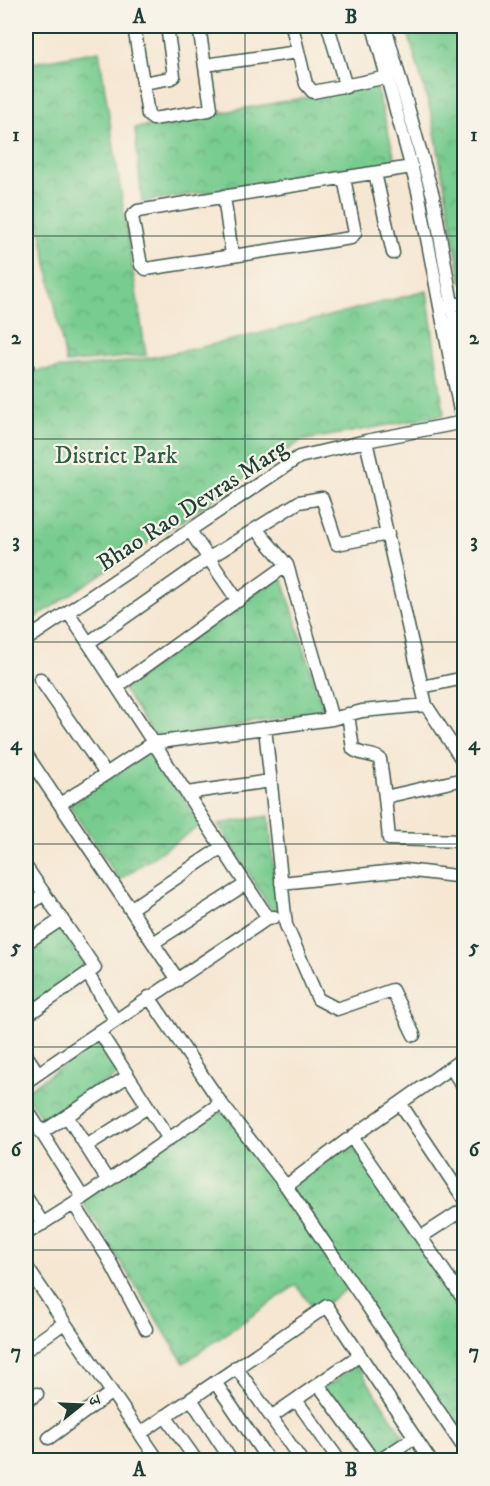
<svg xmlns="http://www.w3.org/2000/svg" width="490" height="1486" font-family="'IM FELL DW Pica','Noto Serif Devanagari',serif">
	<style>
		.park { fill: url(#park-crowns); stroke: #4c8462; stroke-width: 1.5 }
		.lines { fill: none; stroke-linecap: round; stroke-linejoin: round }
		.minor-casing { stroke: #3f564c; stroke-width: 15 }
		.minor { stroke: #fff; stroke-width: 12 }
		.grid { fill: none; stroke: #1f3d34; stroke-width: 1.5; stroke-opacity: 0.55 }
		.labels { text-anchor: middle; stroke-width: 4.5; stroke-linejoin: round; paint-order: stroke }
		.park-label { font-size: 24px; fill: #315a46; stroke: #f7f3e8 }
		.street-label { font-size: 24px; fill: #1f3d34; stroke: #f7f3e8 }
		.neatline { fill: none; stroke: #1f3d34; stroke-width: 2 }
		.grid-label { font-size: 20px; text-anchor: middle; font-weight: bold; fill: #1f3d34 }
	</style>
	<defs>
		<pattern id="park-crowns" width="20" height="18" patternUnits="userSpaceOnUse" patternTransform="scale(1.5)"><rect width="20" height="18" fill="#78cc8f"/><path d="M2 6a3 3 0 1 1 6 0M12 15a3 3 0 1 1 6 0" fill="none" stroke="#62a776"/></pattern>
	</defs>
	<rect width="100%" height="100%" fill="#f7f3e8"/>
	<filter id="ink" filterUnits="userSpaceOnUse"><feTurbulence type="fractalNoise" baseFrequency=".0167" numOctaves="2"/><feDisplacementMap in="SourceGraphic" scale="12" xChannelSelector="R" yChannelSelector="G"/><feConvolveMatrix kernelMatrix="1 2 1 2 8 2 1 2 1" color-interpolation-filters="sRGB"/></filter>
	<filter id="wash" filterUnits="userSpaceOnUse"><feTurbulence type="fractalNoise" baseFrequency=".008" numOctaves="4" result="noise"/><feDisplacementMap in="SourceGraphic" scale="24" xChannelSelector="R" yChannelSelector="G"/><feGaussianBlur stdDeviation="1.35" result="paint"/><feColorMatrix in="noise" values="0 0 0 0 0 0 0 0 0 0 0 0 0 0 0 0 0 1.4 0 .05"/><feComposite in="paint" operator="in"/></filter>
	<g filter="url(#wash)">
		<rect width="100%" height="100%" fill="#f6e7d3"/>
		<path class="park" d="M406,26H464V282L462,283L432,116Z
			M99,51L146,355L66,363L26,154V64Z
			M376,85L396,163L142,202L135,128Z
			M427,291L444,415L301,441L26,624V372C65,367 104,366 143,359C239,341 333,314 427,291Z
			M281,574L324,711L157,740L123,689Z
			M151,750L201,825L119,880L69,805Z
			M269,816L278,921L218,824Z
			M60,927L86,966L26,1007V950Z
			M99,1041L120,1073L45,1123L26,1095V1091Z
			M228,1107L281,1183L347,1136L464,1308V1445L353,1285L315,1311L296,1285L184,1363L79,1196Z
			M357,1365L406,1440L376,1460L320,1390Z"/>
	</g>
	<g filter="url(#ink)">
		<g class="lines">
			<g class="minor-casing">
				<path id="minor" d="M134,26L148,115L153,119L209,110L211,108L199,26
					M292,26L306,84L313,92L388,77
					M328,26L346,87
					M373,26L418,191L464,432
					M385,26L433,196L464,372
					M205,65L298,52
					M143,83L171,78L174,76L167,26
					M375,173L393,253
					M344,178L355,233L351,238L146,269L141,265L132,216L138,211C230,195 321,181 412,167
					M224,196L232,255
					M444,307L464,303
					M26,357L27,367
					M366,441L426,705L464,763
					M256,529L287,565L332,719
					M190,531L238,601
					M68,612L268,918
					M26,640L299,457L366,441L464,422
					M88,643L209,558L299,502L322,498L337,544L388,534
					M40,679L106,774
					M117,687L287,565
					M422,687L464,678
					M348,714L353,749C361,756 372,753 380,759L385,797L464,779
					M265,728L286,925L318,999L337,1009L392,990L414,1035
					M26,754L178,980
					M187,793L270,781
					M385,797L389,839L464,841
					M60,804L153,743L332,719L362,711L426,705
					M26,867L95,968L26,1016
					M281,883L405,870L464,877
					M26,907L44,894
					M130,909L222,847
					M26,943L62,919
					M153,943L246,884
					M88,974L115,1020
					M149,997L221,1103L286,1186L464,1448
					M99,1031L169,1139
					M26,1055L38,1073
					M464,1058L352,1137L464,1300
					M451,1068L464,1088
					M26,1082C106,1026 188,973 268,918L274,917
					M400,1103L464,1199
					M26,1108L83,1198
					M67,1116L108,1181
					M41,1133L128,1076
					M86,1146L148,1107
					M286,1186L347,1140
					M26,1197L43,1224
					M74,1204L108,1258L146,1329
					M26,1234L83,1198L221,1103
					M421,1237L464,1209
					M26,1266L158,1460
					M26,1350L64,1323
					M236,1367L301,1460
					M215,1382L268,1460
					M318,1384L373,1460
					M191,1399L231,1460
					M296,1400L339,1460
					M26,1402L37,1394
					M165,1416L196,1460
					M271,1417L360,1355
					M141,1433L327,1306L430,1460
					M49,1438L112,1392
					M380,1460L415,1437"/>
			</g>
			<use href="#minor" class="minor"/>
		</g>
	</g>
	<path class="grid" d="M245,26V1460M26,236H464M26,439H464M26,642H464M26,844H464M26,1047H464M26,1250H464"/>
	<g class="labels">
		<g class="park-label">
			<text x="116" y="463">District Park</text>
		</g>
		<g class="street-label">
			<text transform="translate(192 505) rotate(-33)" y="8">Bhao Rao Devras Marg</text>
		</g>
	</g>
	<rect width="490" height="1486" fill="none" stroke="#f7f3e8" stroke-width="66"/>
	<g transform="translate(81 1405) rotate(72)" stroke="#f7f3e8" stroke-width="4.5" paint-order="stroke">
	<path d="M0-4.5L10 22L0 15L-10 22Z" fill="#1f3d34"/>
	<text y="-9" font-size="16" font-weight="bold" text-anchor="middle" fill="#1f3d34">उ</text>
	</g>
	<rect x="33" y="33" width="424" height="1420" class="neatline"/>
	<g class="grid-label">
		<text x="139" y="23">A</text>
		<text x="351" y="23">B</text>
		<text x="16" y="141">1</text>
		<text x="474" y="141">1</text>
		<text x="16" y="344">2</text>
		<text x="474" y="344">2</text>
		<text x="16" y="547">3</text>
		<text x="474" y="547">3</text>
		<text x="16" y="750">4</text>
		<text x="474" y="750">4</text>
		<text x="16" y="953">5</text>
		<text x="474" y="953">5</text>
		<text x="16" y="1156">6</text>
		<text x="474" y="1156">6</text>
		<text x="16" y="1358">7</text>
		<text x="474" y="1358">7</text>
		<text x="139" y="1476">A</text>
		<text x="351" y="1476">B</text>
	</g>
</svg>
